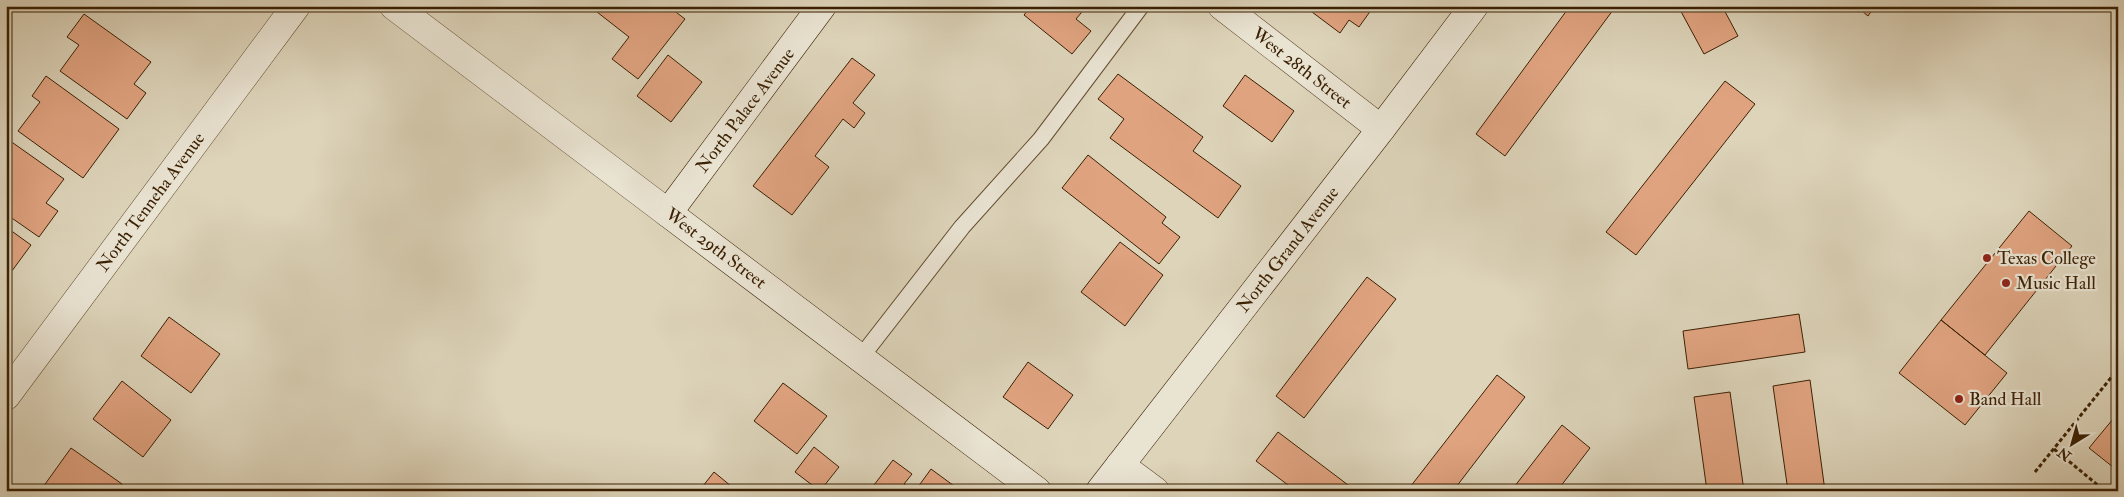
<svg xmlns="http://www.w3.org/2000/svg" width="2124" height="497" font-family="'IM FELL Double Pica',serif">
	<style>
		.building { fill: #e0a380; stroke: #3b2003 }
		.lines { fill: none; stroke-linecap: round; stroke-linejoin: round }
		.lane-casing { stroke: #644d31; stroke-width: 18 }
		.street-casing { stroke: #644d31; stroke-width: 29 }
		.secondary-casing { stroke: #3b2003; stroke-width: 29 }
		.path { stroke: #3b2003; stroke-width: 3; stroke-dasharray: 4 2.5; stroke-linecap: butt }
		.lane { stroke: #e9e3d2; stroke-width: 16 }
		.street { stroke: #e9e3d2; stroke-width: 28 }
		.secondary { stroke: #e9e3d2; stroke-width: 28 }
		.poi-dot { fill: #8f2418; stroke: #e9e3d2; stroke-width: 2 }
		.labels { text-anchor: middle; stroke-width: 4.5; stroke-linejoin: round; paint-order: stroke }
		.street-label { font-size: 18px; fill: #3b2003; stroke: #e9e3d2 }
		.poi-label { font-size: 18px; fill: #3b2003; stroke: #e9e3d2; text-anchor: start }
	</style>
	<rect width="100%" height="100%" fill="#ddd4ba"/>
	<filter id="stains"><feTurbulence type="fractalNoise" baseFrequency=".004" numOctaves="4"/><feColorMatrix values="0 0 0 0 .2 0 0 0 0 .09 0 0 0 0 .02 0 0 0 .5 -.17"/></filter>
	<radialGradient id="worn" r=".72"><stop offset=".6" stop-color="#630" stop-opacity="0"/><stop offset="1" stop-color="#630" stop-opacity=".3"/></radialGradient>
	<path class="building" d="M601,6H668L685,19L638,79L612,59L629,37L597,12Z
		M1031,6H1087L1076,19L1091,31L1072,54L1024,15Z
		M1304,6H1374L1359,27L1349,20L1340,33Z
		M1570,6H1616L1505,156L1476,134Z
		M1678,6H1722L1738,36L1704,54Z
		M1856,6H1875L1868,16Z
		M84,14L151,62L134,84L146,93L127,119L60,71L79,45L67,37Z
		M668,55L702,82L671,122L637,96Z
		M852,58L875,75L853,103L865,113L854,128L843,119L815,156L829,167L792,215L753,186Z
		M1118,74L1203,137L1193,151L1241,186L1218,218L1110,138L1124,119L1098,99Z
		M1245,75L1294,111L1272,142L1223,106Z
		M46,76L119,129L83,178L18,131L40,102L32,96Z
		M1725,81L1755,104L1636,255L1606,232Z
		M6,138L64,179L46,203L58,211L39,237L6,214Z
		M1088,155L1166,217L1162,223L1180,237L1159,264L1062,188Z
		M2029,211L2072,246L1985,355L1941,320Z
		M6,227L31,245L6,279Z
		M1120,242L1163,275L1125,326L1081,292Z
		M1367,277L1396,299L1304,418L1276,396Z
		M1799,314L1805,352L1688,369L1683,331Z
		M169,317L220,354L191,393L141,356Z
		M1941,320L2007,373L1965,425L1899,373Z
		M1028,362L1073,395L1048,429L1003,397Z
		M1497,375L1525,397L1453,491H1407Z
		M1810,380L1825,491H1788L1773,386Z
		M122,381L171,420L143,457L93,419Z
		M783,383L827,416L797,454L754,421Z
		M1730,392L1744,491H1707L1694,397Z
		M2118,413V471L2089,448Z
		M1562,425L1590,448L1557,491H1511Z
		M1278,432L1356,491H1296L1256,461Z
		M814,447L839,467L820,491L795,472Z
		M71,448L122,484L118,491H49L43,487Z
		M893,460L912,474L904,484L914,491H882L874,485Z
		M931,469L961,491H915Z
		M714,472L737,491H699Z"/>
	<g class="lines">
		<g class="lane-casing">
			<path id="lane" d="M861,357L962,227L1041,139L1141,6"/>
		</g>
		<g class="street-casing">
			<g id="street">
				<path d="M394,6L668,213"/>
				<path id="s1" d="M1222,6L1381,129"/>
				<path id="s2" d="M6,396L296,6"/>
				<path d="M1120,465L1155,491"/>
			</g>
		</g>
		<g class="secondary-casing">
			<g id="secondary">
				<path d="M822,6L668,213L1037,491"/>
				<path id="s3" d="M1100,491L1381,129L1474,6"/>
			</g>
		</g>
		<path class="path" d="M2054,449L2105,491
			M2035,472L2118,369"/>
		<use href="#lane" class="lane"/>
		<use href="#street" class="street"/>
		<use href="#secondary" class="secondary"/>
	</g>
	<g class="poi-dot">
		<circle cx="1987" cy="258" r="5"/>
		<circle cx="2006" cy="283" r="5"/>
		<circle cx="1959" cy="399" r="5"/>
	</g>
	<g class="labels">
		<g class="street-label">
			<text dy="6" stroke="none"><textPath href="#s1" startOffset="101">West 28th Street</textPath></text>
			<text transform="translate(745 110) rotate(-53)" y="6">North Palace Avenue</text>
			<text dy="6" stroke="none"><textPath href="#s2" startOffset="242">North Tenneha Avenue</textPath></text>
			<text transform="translate(716 248) rotate(37)" y="6">West 29th Street</text>
			<text dy="6" stroke="none"><textPath href="#s3" startOffset="306">North Grand Avenue</textPath></text>
		</g>
		<g class="poi-label">
			<text x="1997" y="264">Texas College</text>
			<text x="2016" y="289">Music Hall</text>
			<text x="1969" y="405">Band Hall</text>
		</g>
	</g>
	<rect width="2124" height="497" fill="none" stroke="#ddd4ba" stroke-width="25"/>
	<rect x="8" y="8" width="2109" height="482" fill="none" stroke="#3b2003" stroke-width="2.5"/>
	<rect x="12" y="12" width="2099" height="472" fill="none" stroke="#3b2003"/>
	<g transform="translate(2072 444) rotate(217)" stroke="#e9e3d2" stroke-width="4" paint-order="stroke">
	<path d="M0-4L9 19L0 12L-9 19Z" fill="#3b2003"/>
	<text y="-8" font-size="14" font-weight="bold" text-anchor="middle" fill="#3b2003">N</text>
	</g>
	<rect width="100%" height="100%" filter="url(#stains)"/>
	<rect width="100%" height="100%" fill="url(#worn)"/>
</svg>
